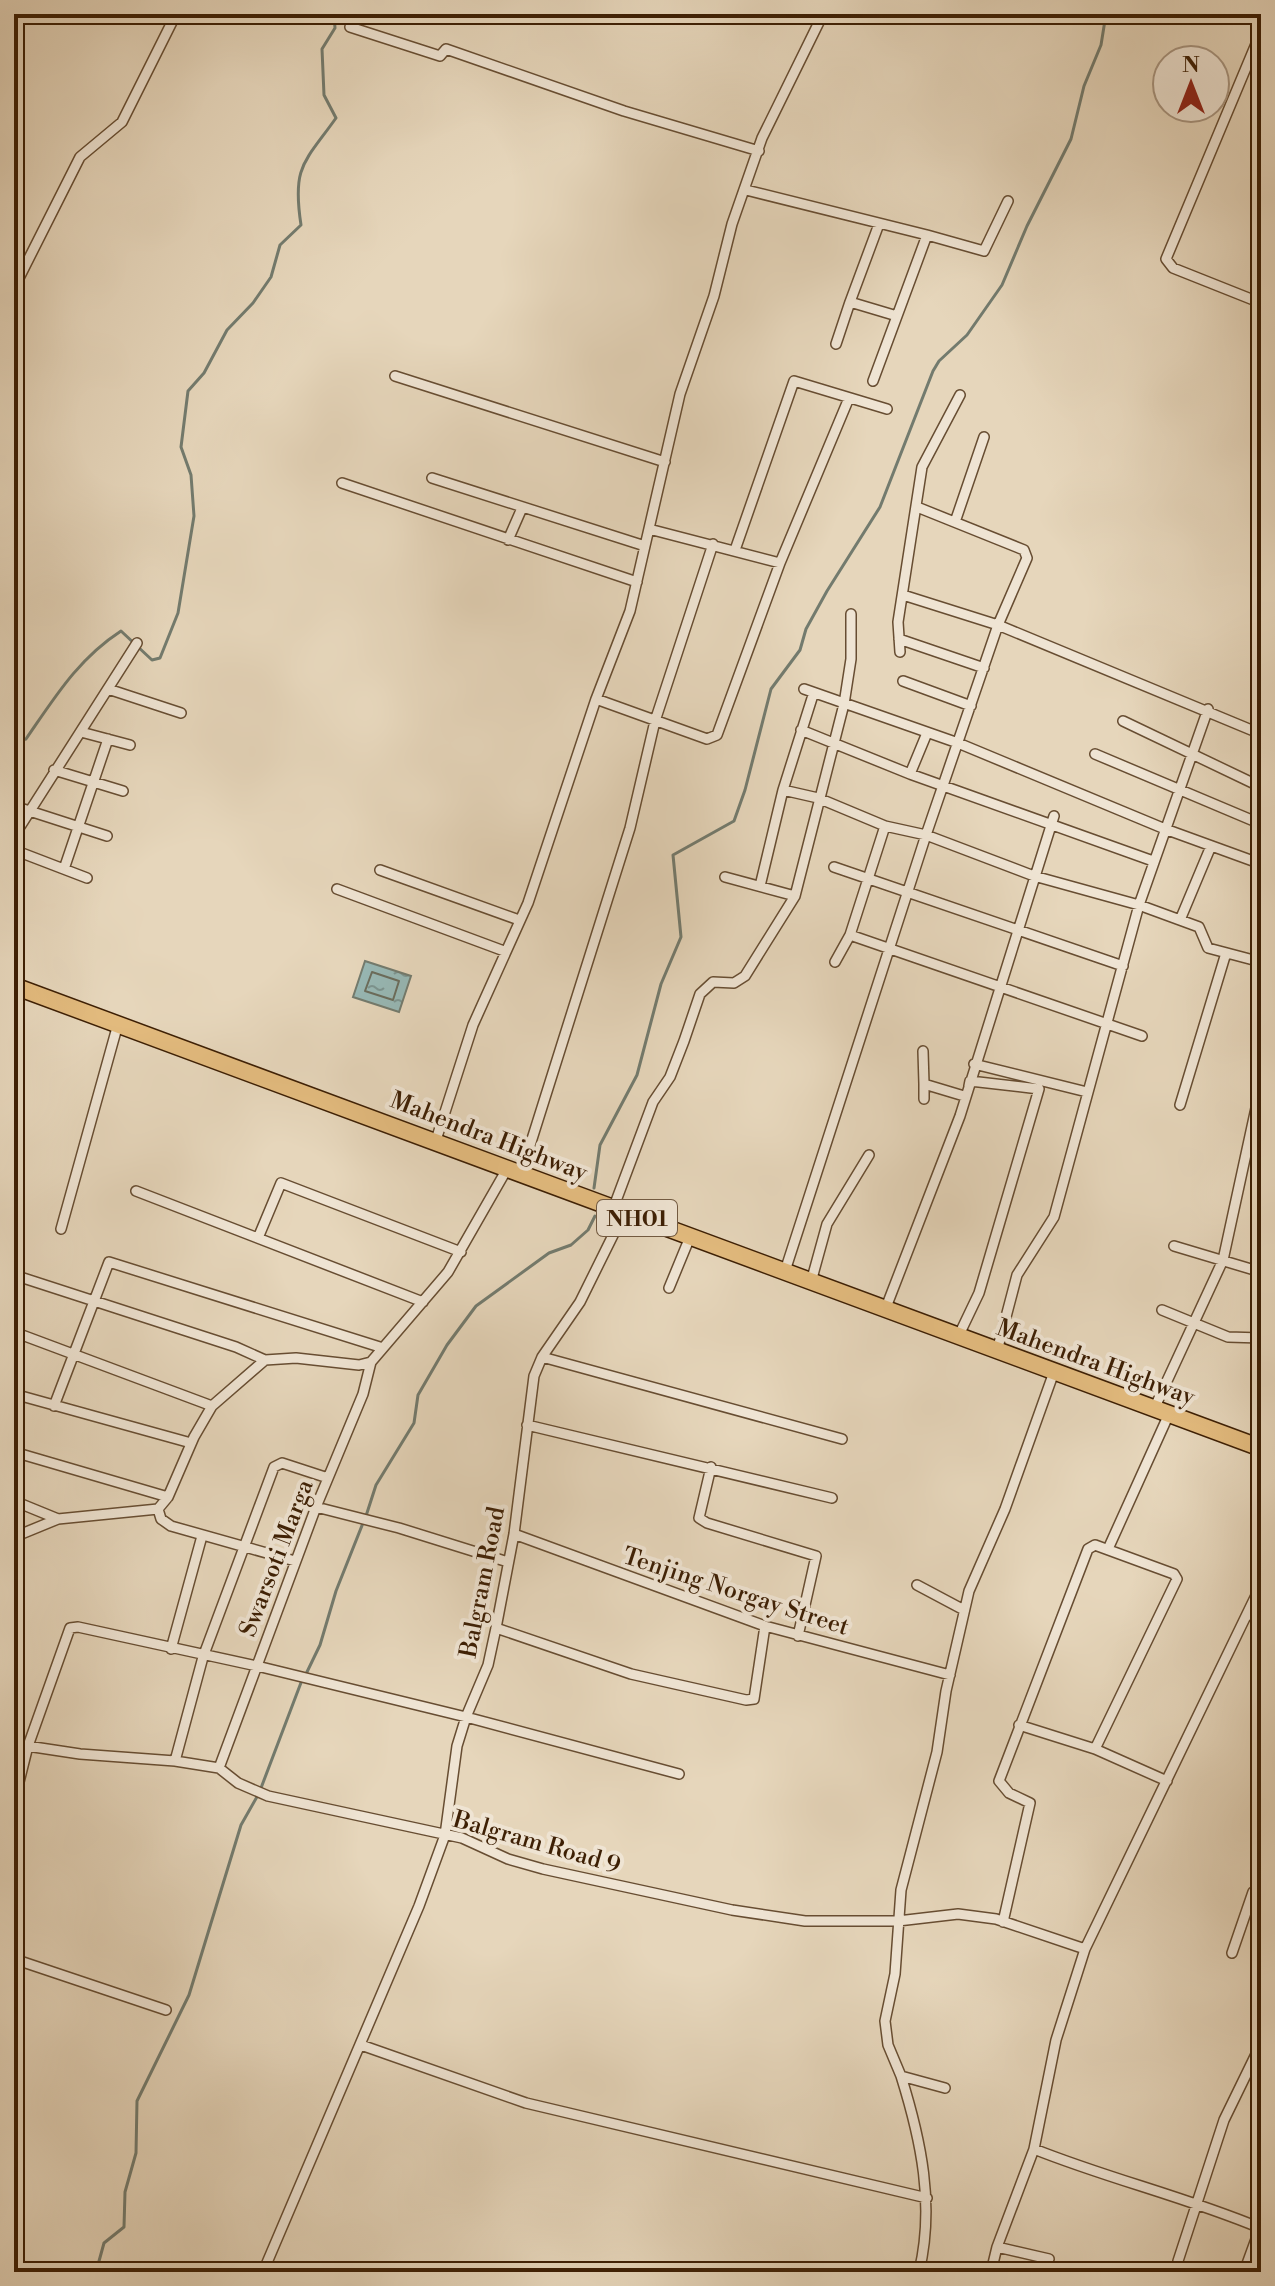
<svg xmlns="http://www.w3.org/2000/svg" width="1275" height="2286" font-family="'Libre Bodoni',serif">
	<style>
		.water { fill: url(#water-ripples); stroke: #737b6e; stroke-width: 2 }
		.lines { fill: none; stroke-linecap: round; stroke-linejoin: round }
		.shore { stroke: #6a6c5c; stroke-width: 2 }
		.stream { stroke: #737b6e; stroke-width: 3 }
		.minor-casing { stroke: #674d32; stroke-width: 12 }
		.trunk-casing { stroke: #3d1f04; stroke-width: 19 }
		.minor { stroke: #efe4d3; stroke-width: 9 }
		.trunk { stroke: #e3bb7e; stroke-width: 16 }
		.labels { text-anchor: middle; stroke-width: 8; stroke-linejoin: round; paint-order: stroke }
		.shield { fill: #efe4d3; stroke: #725a42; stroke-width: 2 }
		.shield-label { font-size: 22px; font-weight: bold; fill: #3d1f04 }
		.street-label { font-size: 24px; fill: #3d1f04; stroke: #efe4d3 }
	</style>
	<defs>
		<pattern id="water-ripples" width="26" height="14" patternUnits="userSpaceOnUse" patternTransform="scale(2)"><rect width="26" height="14" fill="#97b8b5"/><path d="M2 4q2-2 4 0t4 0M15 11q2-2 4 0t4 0" fill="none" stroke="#7c9591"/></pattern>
	</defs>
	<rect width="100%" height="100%" fill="#e6d6bb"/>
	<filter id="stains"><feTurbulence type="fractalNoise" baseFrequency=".0025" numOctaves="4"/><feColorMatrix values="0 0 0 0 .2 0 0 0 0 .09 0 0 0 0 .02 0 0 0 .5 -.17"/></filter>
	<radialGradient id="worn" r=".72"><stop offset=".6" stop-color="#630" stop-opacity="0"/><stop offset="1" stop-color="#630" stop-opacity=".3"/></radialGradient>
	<path class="water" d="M365,961L411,976L399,1012L353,997Z"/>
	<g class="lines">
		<path class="shore" d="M372,972L399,981L393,1000L365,991Z"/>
		<path class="stream" d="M14,742L26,739C55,697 78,659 121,631L152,660L160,658L178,613L194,516L191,475L181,447L188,391L204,373L227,330L253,303L271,277L280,245L301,225C292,166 304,163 336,118L324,95L322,49L335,28L334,14
			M594,1188L600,1145L637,1075L661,984L681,937L673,855L734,821L745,790L771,689L800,650L806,629L827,591L880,507L933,371L939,361L967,335L1002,285L1027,226L1071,139L1084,86L1101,45L1106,14
			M366,1516L376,1485L414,1423L418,1395L447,1345L476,1306L549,1253L571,1245L588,1230L595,1216
			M306,1674L320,1645L336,1591L363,1523
			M261,1788L302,1680
			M96,2272L104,2243L124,2227L125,2192L136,2153L137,2101L189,1995L241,1825L258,1795"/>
		<g class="minor-casing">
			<path id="minor" d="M350,27L440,56L446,49L624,111L759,151
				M1261,32L1166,259L1173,268L1261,303
				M746,190L927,235
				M14,288L80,157L122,122L176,14
				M850,302L879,224
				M836,344L850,302L897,316
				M395,376L665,462
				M873,381L927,235L984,251L1008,201
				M432,478L645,546
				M342,483L637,582
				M955,522L984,437
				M649,529L780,563
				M508,540L522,508
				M735,550L794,381L887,409
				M903,595L998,625L1261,734
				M899,639L984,668
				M900,652L898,622L922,467L960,395
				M903,681L971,706
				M108,689L181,713
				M804,689L958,743L1165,829L1253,861
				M596,699L707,739L717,735L780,563L849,398
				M1123,721L1261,787
				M801,730L910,774L1153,861
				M81,732L130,745
				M1095,754L1261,824
				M54,770L123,791
				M910,774L927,733
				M783,790L818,798L885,826L926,835L1034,876L1139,905L1199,927L1208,948L1261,962
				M14,806L107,836
				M14,836L137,643
				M14,850L87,878
				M834,867L1123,966
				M64,869L108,739
				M380,870L519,920
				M725,877L795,896
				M760,886L783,790L813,695
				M337,889L504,951
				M1180,920L1211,846
				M850,935L1142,1036
				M835,962L850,935L885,826
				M923,1051L924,1084L964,1096
				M974,1064L1087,1092
				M924,1084V1099
				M1180,1105L1226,953
				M436,1140L473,1025L528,903L596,699L630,611L680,394L714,296L732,224L762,138L823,14
				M521,1174L630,828L655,721L713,544
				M136,1191L423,1302
				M613,1209L653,1102L670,1077L684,1041L700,994L713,982L734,983L745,976L795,896L844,704L851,659V614
				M61,1229L118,1024
				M258,1238L281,1183L461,1252
				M1174,1246L1261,1272
				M785,1271L926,835L998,625L1027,558L1024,550L917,507
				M14,1275L236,1347L265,1360
				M811,1282L827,1224L869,1155
				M669,1288L690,1237
				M885,1310L960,1116L1054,816
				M1162,1310L1228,1337L1261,1338
				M14,1332L212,1406
				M958,1337L979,1293L1039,1089L970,1081L969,1086
				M997,1351L1017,1275L1054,1217L1139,905L1208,709
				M542,1357L842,1439
				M14,1394L191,1443
				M54,1406L109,1262L383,1348
				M1154,1409L1223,1260L1261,1085
				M527,1425L832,1498
				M14,1452L168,1497
				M711,1467L699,1518L707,1523L816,1556L798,1636
				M14,1501L58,1519
				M316,1507L399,1528L508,1562
				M158,1509L161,1519L171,1526L295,1561
				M514,1534L765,1626L950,1675
				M14,1537L58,1519L158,1509L168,1497L194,1437L212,1406L265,1360L296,1358L359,1365L371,1362L448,1272L507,1169
				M14,1541V1562
				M1108,1549L1169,1414
				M917,1585L964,1610
				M1248,1614L1261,1620
				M496,1628L631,1674L746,1700L754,1699L765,1626
				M171,1649L202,1536
				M1019,1725L1095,1749L1167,1781
				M14,1744L80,1754L175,1761L203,1657L274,1467L282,1463L328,1478
				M175,1761L219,1768L238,1783L268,1796L462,1838L508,1859L543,1869L732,1910L805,1921H898L958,1914L996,1919L1085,1949
				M219,1768L316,1507L363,1394L371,1362
				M14,1802L28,1746L70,1628L78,1627L257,1666L466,1717L488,1665L496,1628L514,1534L534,1376L542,1357L580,1302L624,1213
				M1003,1922L1030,1803L1009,1793L999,1781L1088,1549L1095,1545L1174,1574L1177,1579L1095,1749
				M1232,1953L1253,1892L1261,1895
				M14,1959L166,2010
				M361,2045L526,2103L927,2198
				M901,2076C921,2140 935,2205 919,2272
				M945,2088L901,2076L888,2045L885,2021L895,1974L901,1890L937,1752L946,1691L969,1591L1005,1509L1054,1372
				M1034,2149C1109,2179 1186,2197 1260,2228L1244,2272
				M1049,2259L997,2247L1034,2149L1056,2040L1085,1949L1261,1585
				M1178,2261L1224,2120L1261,2044
				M263,2272L419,1906L445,1835L457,1746L466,1717L679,1774
				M991,2272L997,2247"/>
		</g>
		<g class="trunk-casing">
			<path id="trunk" d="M14,986L1261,1448"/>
		</g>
		<use href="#minor" class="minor"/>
		<use href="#trunk" class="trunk"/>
	</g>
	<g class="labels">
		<rect class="shield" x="597" y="1200" width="80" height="36" rx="6"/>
		<g class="shield-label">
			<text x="637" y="1226">NH01</text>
		</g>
		<g class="street-label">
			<text transform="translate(489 1136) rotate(21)" y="8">Mahendra Highway</text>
			<text transform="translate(1096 1362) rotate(20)" y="8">Mahendra Highway</text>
			<text transform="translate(276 1558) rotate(-69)" y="8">Swarsoti Marga</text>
			<text transform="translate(482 1582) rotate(-79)" y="8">Balgram Road</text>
			<text transform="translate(736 1591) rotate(18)" y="8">Tenjing Norgay Street</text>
			<text transform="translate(537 1842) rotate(16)" y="8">Balgram Road 9</text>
		</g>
	</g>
	<rect width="1275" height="2286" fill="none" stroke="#e6d6bb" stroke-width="48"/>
	<rect x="16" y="16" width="1243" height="2254" fill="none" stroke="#3d1f04" stroke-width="4"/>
	<rect x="24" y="24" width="1227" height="2238" fill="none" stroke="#3d1f04" stroke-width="2"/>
	<g transform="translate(1191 84)"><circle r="38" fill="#efe4d3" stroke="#a89580" stroke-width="2"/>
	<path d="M0-6L14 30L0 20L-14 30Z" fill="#8f2418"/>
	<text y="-12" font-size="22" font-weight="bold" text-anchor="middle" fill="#3d1f04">N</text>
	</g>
	<rect width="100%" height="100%" filter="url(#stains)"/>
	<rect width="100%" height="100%" fill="url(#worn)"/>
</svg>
